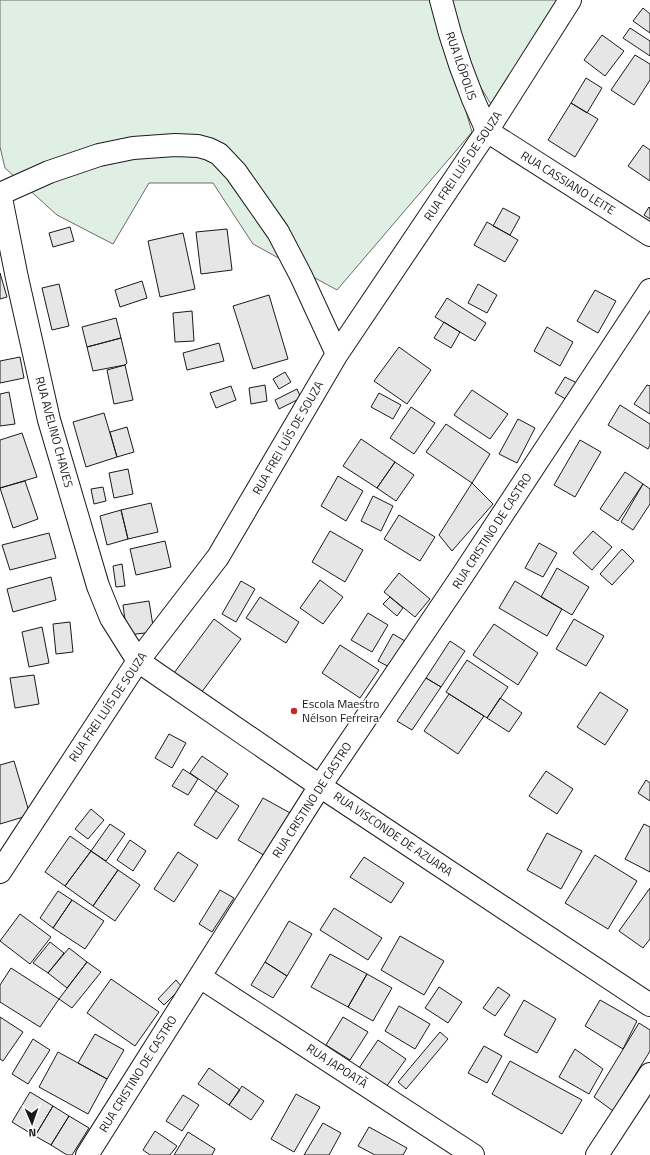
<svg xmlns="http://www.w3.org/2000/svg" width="650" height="1155" font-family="'Titillium Web',sans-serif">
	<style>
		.green { fill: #e0efe3; stroke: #6a6a6a }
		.building { fill: #e6e6e6; stroke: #1a1a1a }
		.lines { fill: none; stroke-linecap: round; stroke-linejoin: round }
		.minor-casing { stroke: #1a1a1a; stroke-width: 24 }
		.secondary-casing { stroke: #1a1a1a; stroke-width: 24 }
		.minor { stroke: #fff; stroke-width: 22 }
		.secondary { stroke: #fff; stroke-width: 22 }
		.poi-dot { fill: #c62828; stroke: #fff; stroke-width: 1.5 }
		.labels { text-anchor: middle; stroke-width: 3; stroke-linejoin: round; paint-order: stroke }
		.street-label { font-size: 12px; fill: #1a1a1a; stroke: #fff }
		.poi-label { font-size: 12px; fill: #1a1a1a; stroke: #fff; text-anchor: start }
	</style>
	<rect width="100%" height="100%" fill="#fff"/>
	<path class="green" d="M0,0H433L472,132L337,290L253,244L213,183H149L113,244L57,215L5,168L0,147Z
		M443,0H557L492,106L450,36Z"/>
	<path class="building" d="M643,8L650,14V33L633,21Z
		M630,28L650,41V56L623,38Z
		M602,35L624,51L605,76L584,60Z
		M635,55L650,64V80L634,105L611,90Z
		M586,78L602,88L587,113L571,103Z
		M571,103L598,119L575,157L548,140Z
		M643,145L650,150V181L628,166Z
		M649,207L650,208V219L644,215Z
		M503,208L520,217L510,235L493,226Z
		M487,222L518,240L505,262L474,245Z
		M70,227L74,241L53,247L49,233Z
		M227,229L232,270L201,274L196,232Z
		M183,233L195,289L160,297L148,241Z
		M0,273L7,297L0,299Z
		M142,281L147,298L120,307L115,290Z
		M59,284L69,326L52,330L42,288Z
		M478,284L497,295L487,313L468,303Z
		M595,290L616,301L598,333L577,321Z
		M269,295L288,359L253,369L233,306Z
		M447,298L486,323L475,341L435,317Z
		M192,311L194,341L175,342L173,313Z
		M116,318L121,338L87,347L82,327Z
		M444,322L460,332L451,348L434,338Z
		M547,327L573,342L560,366L534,351Z
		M121,338L127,363L125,365L93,371L87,347Z
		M219,343L224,361L187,370L183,353Z
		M399,347L431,370L407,404L374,381Z
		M20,357L24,378L0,383V361Z
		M125,365L133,400L114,404L107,370Z
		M285,372L291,382L279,389L273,379Z
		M565,377L581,385L571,402L555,393Z
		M265,385L267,401L251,404L249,388Z
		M647,385L650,386V414L634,404Z
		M231,386L236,400L216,408L210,393Z
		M297,389L301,398L279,409L275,400Z
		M472,390L508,414L490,439L454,415Z
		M9,392L15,424L0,426V394Z
		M379,393L401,405L393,419L371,407Z
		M620,405L650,424V445L648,449L608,425Z
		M411,407L435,423L414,454L390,438Z
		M104,413L117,457L86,467L73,422Z
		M518,419L535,428L517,463L499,454Z
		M446,424L490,454L472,483L426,452Z
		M127,427L134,452L117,457L110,432Z
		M22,433L37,477L0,488V440Z
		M361,439L395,462L377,488L343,466Z
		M580,440L601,452L575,497L554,485Z
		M395,462L414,475L396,501L377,488Z
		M128,469L133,494L114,498L109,473Z
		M625,472L643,484L618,521L600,509Z
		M338,476L363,491L346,521L321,506Z
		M25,481L38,519L13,528L0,488Z
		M472,483L493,504L452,551L439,535Z
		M643,484L650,489V504L633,530L621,522Z
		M103,487L106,501L94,504L91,489Z
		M373,496L393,506L381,531L361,521Z
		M151,503L158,532L128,539L121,510Z
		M121,510L128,539L107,545L100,516Z
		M399,515L435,537L420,561L384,539Z
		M330,531L363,550L345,582L312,562Z
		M593,531L612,547L592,570L573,553Z
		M49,533L56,558L10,570L2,545Z
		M165,541L171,567L136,575L130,549Z
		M539,543L557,553L543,577L525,568Z
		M622,549L634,561L612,585L600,574Z
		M122,564L125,586L116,587L113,566Z
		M557,568L589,587L572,615L541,597Z
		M399,573L430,599L415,617L384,592Z
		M51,577L56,600L13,612L7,589Z
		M320,580L343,597L323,624L300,608Z
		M241,581L255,589L236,622L222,614Z
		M515,581L562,609L547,636L499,608Z
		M260,597L299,622L286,643L246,618Z
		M390,597L403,608L397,616L383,604Z
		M149,601L154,632L127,635L123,605Z
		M368,613L388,625L372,652L351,640Z
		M214,619L241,639L201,693L174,673Z
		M574,619L604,636L586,666L556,649Z
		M70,622L73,652L56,654L53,624Z
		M494,624L538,653L518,685L473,655Z
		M42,627L49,663L29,667L22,632Z
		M393,634L405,641L391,668L378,661Z
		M450,641L465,651L441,687L426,678Z
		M340,645L379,670L360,698L322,673Z
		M467,660L508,687L487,718L446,692Z
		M34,675L39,704L15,708L10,678Z
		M426,678L441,687L412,730L397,721Z
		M600,692L628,710L605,745L577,727Z
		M449,694L484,716L458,754L424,731Z
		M500,698L522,713L509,732L487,718Z
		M169,734L186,743L172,768L155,758Z
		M202,756L228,774L216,791L190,773Z
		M14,761L30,815L0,824V765Z
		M183,769L198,779L188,795L172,786Z
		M546,771L573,789L557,814L529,796Z
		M646,780L650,783V801L638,793Z
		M216,791L239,806L217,839L194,825Z
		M263,798L292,814L267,857L238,840Z
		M91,809L104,820L88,839L75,829Z
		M110,824L125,834L106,861L91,851Z
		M644,824L650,827V872L625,859Z
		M547,833L582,851L561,889L527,870Z
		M70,836L91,851L65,886L45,872Z
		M130,840L146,851L133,871L117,860Z
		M91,851L118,870L93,906L65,886Z
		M178,852L198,865L174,902L154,889Z
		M595,855L637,881L608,929L565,903Z
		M364,857L404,883L391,903L350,877Z
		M118,870L140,885L115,921L93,906Z
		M650,888V939L643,948L619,931Z
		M220,890L234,898L212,932L199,924Z
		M58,891L72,900L53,928L40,918Z
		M72,900L104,921L85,949L53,928Z
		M334,908L382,938L368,960L320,930Z
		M20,914L51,937L30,964L0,941Z
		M289,921L312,934L287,976L265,962Z
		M400,936L444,961L424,995L381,970Z
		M50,942L64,953L48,973L33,963Z
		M69,948L87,962L67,988L48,973Z
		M330,954L367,974L348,1007L311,987Z
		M87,962L101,972L72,1008L59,999Z
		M265,962L287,976L273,998L251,985Z
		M11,968L59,999L40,1027L0,1002V985Z
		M367,974L392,988L373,1021L348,1007Z
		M111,979L159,1012L135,1046L87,1013Z
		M176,980L182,987L164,1005L158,999Z
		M439,987L462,1002L448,1023L425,1008Z
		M498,987L510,995L495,1016L483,1008Z
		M524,1000L556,1019L537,1053L504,1035Z
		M600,1000L637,1021L623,1049L585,1026Z
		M399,1006L430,1024L415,1049L385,1031Z
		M0,1017L23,1032L3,1061L0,1059Z
		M343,1017L368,1032L350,1060L326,1045Z
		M639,1023L650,1030V1051L613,1111L594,1097Z
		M440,1032L448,1039L406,1089L398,1082Z
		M95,1034L124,1050L107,1079L78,1063Z
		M33,1039L50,1050L28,1084L12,1074Z
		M378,1040L406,1059L384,1090L357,1071Z
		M484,1046L502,1056L487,1083L468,1073Z
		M575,1049L603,1069L589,1094L559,1077Z
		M58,1052L107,1079L88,1114L39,1087Z
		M510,1061L582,1100L562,1134L492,1094Z
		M209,1068L240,1090L229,1105L198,1084Z
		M242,1086L264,1101L251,1120L229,1105Z
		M30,1092L53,1106L35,1136L12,1122Z
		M296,1094L320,1107L294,1152L271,1139Z
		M183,1095L199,1105L182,1131L166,1121Z
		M53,1106L69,1116L51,1145L35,1136Z
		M69,1116L89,1128L72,1155H67L51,1145Z
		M323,1123L341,1133L329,1155H304Z
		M369,1127L407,1148L403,1155H375L358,1146Z
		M155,1131L177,1146L170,1155H150L143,1150Z
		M188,1132L215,1149L212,1155H174Z"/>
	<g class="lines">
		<g class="minor-casing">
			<path id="minor" d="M441,0C452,46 467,88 487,131
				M487,131L650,235
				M0,193L17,278L49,420L98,586L111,618L138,661L320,786L650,1005
				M0,194L49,172L99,155L133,148L175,145L198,146L209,149L219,154L236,172L278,232L301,276L337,354
				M0,872L138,661L218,557L337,354L487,131L570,0
				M200,977L473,1155
				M87,1155L320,786L462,576L650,290"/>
		</g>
		<g class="secondary-casing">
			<path id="secondary" d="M597,1155L650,1074"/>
		</g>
		<use href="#minor" class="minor"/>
		<use href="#secondary" class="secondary"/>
	</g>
	<circle class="poi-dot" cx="294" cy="711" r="4"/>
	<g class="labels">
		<g class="street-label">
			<text transform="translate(461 66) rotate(71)" y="4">RUA ILÓPOLIS</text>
			<text transform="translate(463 166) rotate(-56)" y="4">RUA FREI LUÍS DE SOUZA</text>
			<text transform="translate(568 183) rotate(32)" y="4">RUA CASSIANO LEITE</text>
			<text transform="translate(54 432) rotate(75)" y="4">RUA AVELINO CHAVES</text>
			<text transform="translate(288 438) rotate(-60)" y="4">RUA FREI LUÍS DE SOUZA</text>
			<text transform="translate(492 531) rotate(-57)" y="4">RUA CRISTINO DE CASTRO</text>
			<text transform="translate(108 707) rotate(-56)" y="4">RUA FREI LUÍS DE SOUZA</text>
			<text transform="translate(312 800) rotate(-57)" y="4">RUA CRISTINO DE CASTRO</text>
			<text transform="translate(393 834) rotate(34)" y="4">RUA VISCONDE DE AZUARA</text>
			<text transform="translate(337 1066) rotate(33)" y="4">RUA JAPOATÃ</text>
			<text transform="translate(138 1074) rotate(-58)" y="4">RUA CRISTINO DE CASTRO</text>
		</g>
		<g class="poi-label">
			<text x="302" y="708">Escola Maestro<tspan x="302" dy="14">Nélson Ferreira</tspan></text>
		</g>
	</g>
	<g transform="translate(32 1123) rotate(178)" stroke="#ffffff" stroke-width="3" paint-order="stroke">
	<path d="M0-3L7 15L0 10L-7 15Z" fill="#1a1a1a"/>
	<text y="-6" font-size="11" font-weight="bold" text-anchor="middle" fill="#1a1a1a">N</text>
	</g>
</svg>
